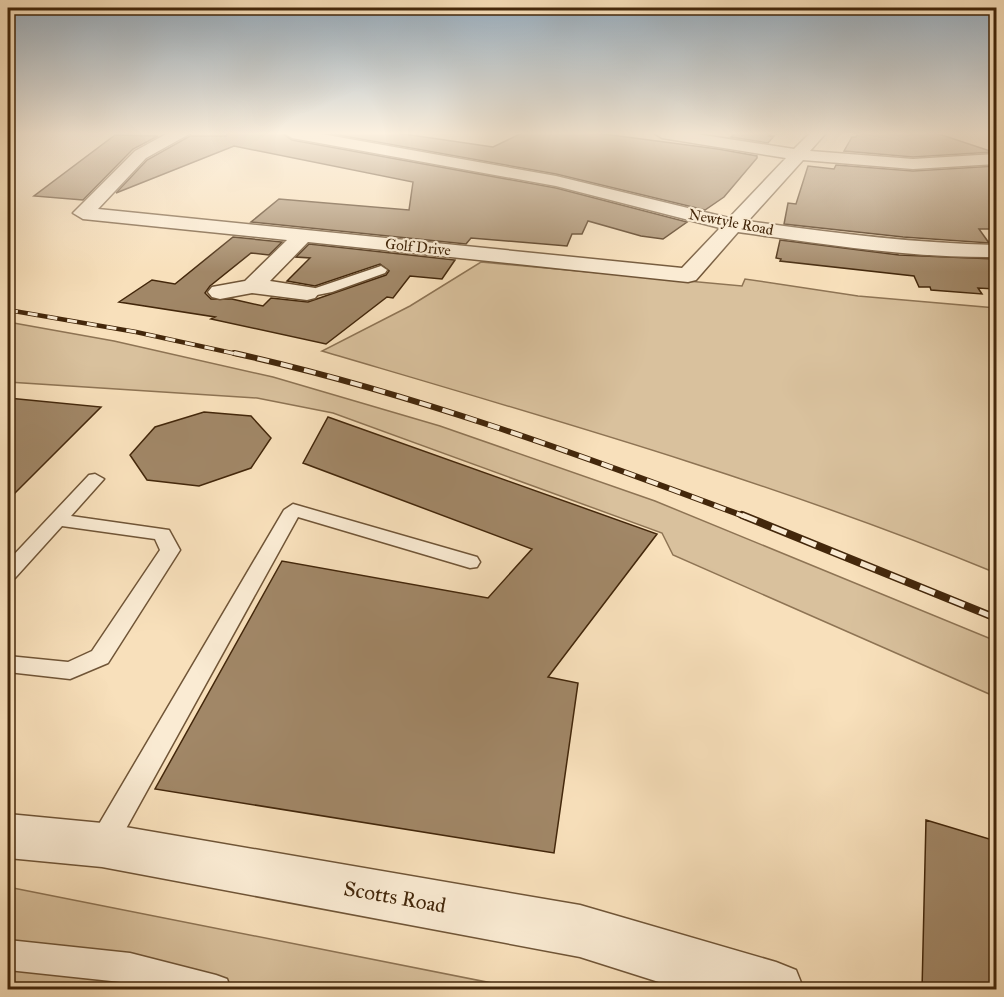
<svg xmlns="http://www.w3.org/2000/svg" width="1004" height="997" font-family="'IM FELL Great Primer',serif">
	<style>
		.green { fill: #d9c19d; stroke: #8e7454; stroke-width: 1.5 }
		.building { fill: #a18767; stroke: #43270b; stroke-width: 1.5 }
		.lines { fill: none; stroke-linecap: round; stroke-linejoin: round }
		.service-casing { stroke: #705537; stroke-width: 3 }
		.minor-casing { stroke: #705537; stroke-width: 3 }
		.service { fill: #faebd3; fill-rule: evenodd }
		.minor { fill: #faebd3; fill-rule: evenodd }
		.rail-far2-casing { stroke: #43270b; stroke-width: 4.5 }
		.rail-far1-casing { stroke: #43270b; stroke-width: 6 }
		.rail-casing { stroke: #43270b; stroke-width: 8 }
		.rail-far2 { stroke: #faebd3; stroke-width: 3; stroke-dasharray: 10; stroke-linecap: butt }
		.rail-far1 { stroke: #faebd3; stroke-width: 4; stroke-dasharray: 12; stroke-linecap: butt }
		.rail { stroke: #faebd3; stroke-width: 5; stroke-dasharray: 16; stroke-linecap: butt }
		.labels { text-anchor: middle; stroke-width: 4.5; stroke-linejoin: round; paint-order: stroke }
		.far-street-label { font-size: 15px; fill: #43270b; stroke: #faebd3 }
		.near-street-label { font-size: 21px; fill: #43270b; stroke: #faebd3 }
	</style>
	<rect width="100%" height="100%" fill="#f8e0bb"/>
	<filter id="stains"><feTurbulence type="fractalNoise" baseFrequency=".00333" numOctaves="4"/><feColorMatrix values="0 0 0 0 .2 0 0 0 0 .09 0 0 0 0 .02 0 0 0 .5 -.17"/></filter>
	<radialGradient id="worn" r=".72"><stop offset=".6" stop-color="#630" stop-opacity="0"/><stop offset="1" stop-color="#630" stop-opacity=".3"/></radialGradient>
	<path class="green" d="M481,262L742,286L745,279L858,296L996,308V573C778,483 549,418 322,351L410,306Z
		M8,322L114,341L273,377L440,426L655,501L996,641V697L673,555L662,533L333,413L257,398L8,382Z
		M8,887L522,989H8Z"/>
	<path class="building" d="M227,133H282L292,140L556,188L687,222L663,239L641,236L588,221L582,234H572L567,246L471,238L466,244L251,222L279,199L409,210L413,182L234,146L116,193L147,160L190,136H226Z
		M327,133H397L493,147L522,133H596L718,149L757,156V158L724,197L705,210L556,174Z
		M735,133H772L769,136H774L768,143L731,137Z
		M858,133H936L993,152L913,157L844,151L852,137H856Z
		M115,135L158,136L133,149L83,200L34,196Z
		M836,165L913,171L996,166V229H979L989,243L903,237L784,224L788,203L796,204L808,166L834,169Z
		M233,237L282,242L269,255L251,253L210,286L205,293L211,299H232L263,306L271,298L308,302L386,275L389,271L380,264L315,286L287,281L310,258L296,257L309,244L455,260L442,279L410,276L393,298L387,297L326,344L211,319L215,317L119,302L152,280L175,284Z
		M780,240L899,255L996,259V289L978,288L982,294L931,290L930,287H919L914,276L780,261L781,259L776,258Z
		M8,398L101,407L8,500Z
		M204,412L251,416L271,438L251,468L199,486L147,480L130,455L155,427Z
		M328,417L657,534L548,677L578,683L554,853L155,789L282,561L488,598L532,549L303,463Z
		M926,820L996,841V990H922Z"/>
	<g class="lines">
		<g class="service-casing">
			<path id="service" d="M381,266L387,270L385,273L332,292L307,297L301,293Z
				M95,474L104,479L71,516L169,530L180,550L108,663L70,679L8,672V656L68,662L92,651L160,550L155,539L62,526L15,578L8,580V561L89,475Z
				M293,504L477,557L480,562L477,567L470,568L298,517L112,854L102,857L92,854L88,845L92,836L284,510Z
				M8,940L130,953L216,975L227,979L231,990H155L130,983L8,970Z"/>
		</g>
		<g class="minor-casing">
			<path id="minor" d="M168,133H191L146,158L98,209L682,268L720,228L556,186L292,138L284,133H316L556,176L729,218L786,158L662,138L654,133H690L794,149L810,133H826L810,151L913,159L996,154V164L913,169L803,160L748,221C831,233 913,243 996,245V257C910,258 824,244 738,232L696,280L688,282L308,242L270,281L315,288L319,293L315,298L307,300L252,293L220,299L212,297L208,292L212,287L245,281L287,240L83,219L73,213L135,151Z
				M8,814L102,823L580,905L776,962L796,970L804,990H684L580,957L102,867L8,858Z"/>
		</g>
		<use href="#service" class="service"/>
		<use href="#minor" class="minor"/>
		<g class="rail-far2-casing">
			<path id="rail-far2" d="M8,310L136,332L241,355"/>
		</g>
		<g class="rail-far1-casing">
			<path id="rail-far1" d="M234,353C409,392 578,454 746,517"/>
		</g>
		<g class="rail-casing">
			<path id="rail" d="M742,515L996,618"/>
		</g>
		<use href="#rail-far2" class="rail-far2"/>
		<use href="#rail-far1" class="rail-far1"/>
		<use href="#rail" class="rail"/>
	</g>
	<linearGradient id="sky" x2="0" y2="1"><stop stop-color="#95acbe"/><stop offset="0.49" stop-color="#fcf1e0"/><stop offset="1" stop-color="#fcf1e0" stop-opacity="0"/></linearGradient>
	<rect width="1004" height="272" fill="url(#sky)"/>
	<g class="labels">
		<g class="far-street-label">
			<text transform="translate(731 222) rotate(11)" y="5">Newtyle Road</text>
			<text transform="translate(418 247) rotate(6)" y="5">Golf Drive</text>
		</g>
		<g class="near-street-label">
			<text transform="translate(395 897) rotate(10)" y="7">Scotts Road</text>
		</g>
	</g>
	<rect width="1004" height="997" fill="none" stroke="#f8e0bb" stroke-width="30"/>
	<rect x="9" y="9" width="986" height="979" fill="none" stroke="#43270b" stroke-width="3"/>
	<rect x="15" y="15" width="974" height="967" fill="none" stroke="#43270b" stroke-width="1.5"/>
	<rect width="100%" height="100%" filter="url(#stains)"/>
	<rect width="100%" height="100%" fill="url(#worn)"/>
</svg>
